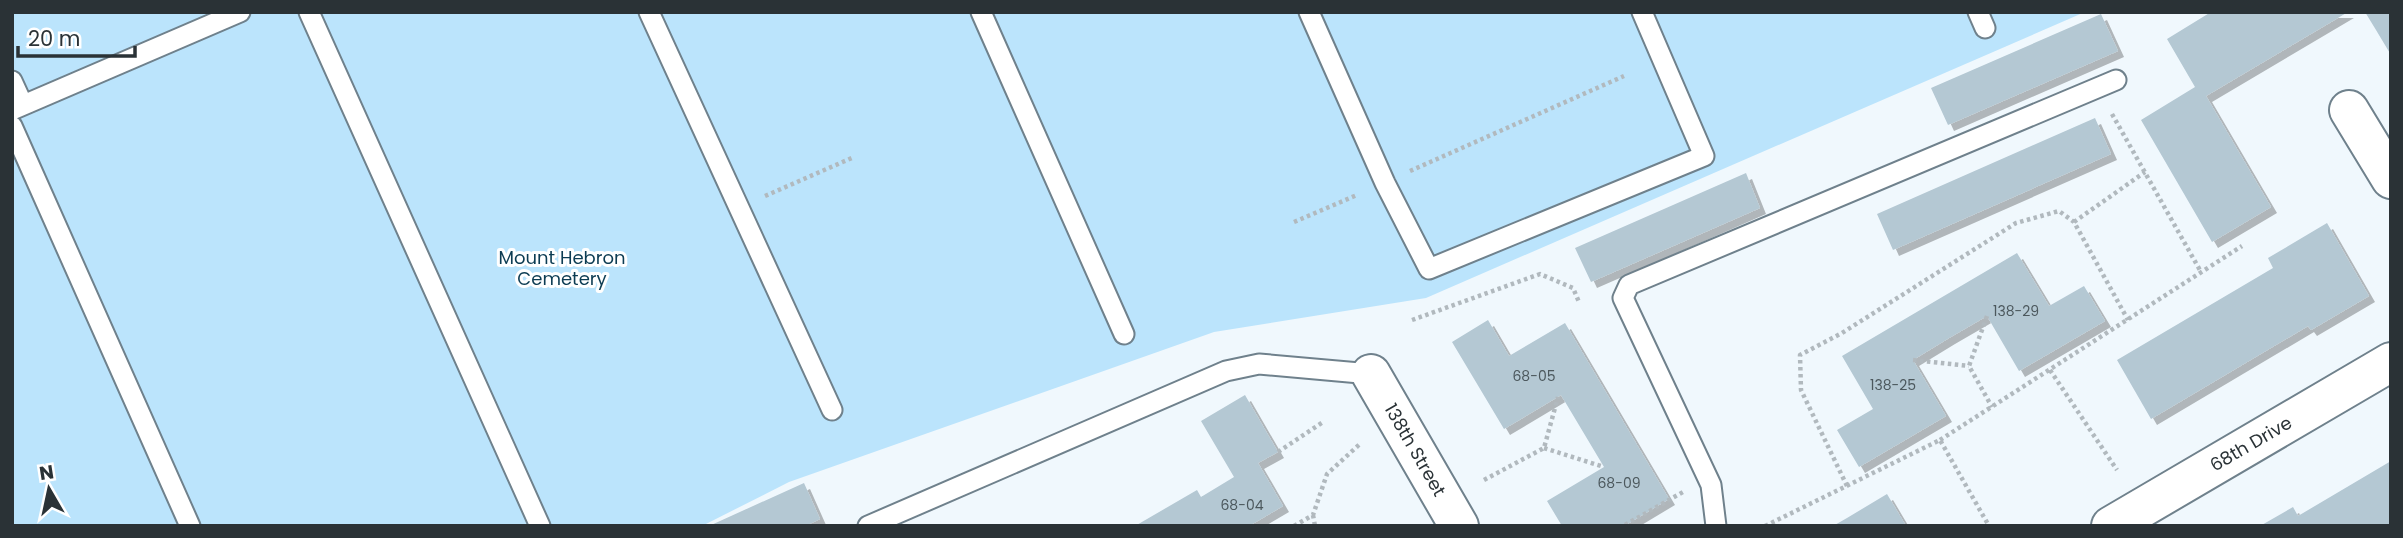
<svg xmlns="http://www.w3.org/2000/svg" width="2403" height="538" font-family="Poppins,sans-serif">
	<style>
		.green { fill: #bbe4fc }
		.building { fill: #b4c8d3; filter: url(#shadow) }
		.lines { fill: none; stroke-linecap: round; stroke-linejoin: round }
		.service-casing { stroke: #6f818c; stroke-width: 23 }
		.minor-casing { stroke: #6f818c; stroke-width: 42 }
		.path { stroke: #b1b9be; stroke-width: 4.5; stroke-dasharray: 3.5 3.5; stroke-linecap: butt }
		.service { stroke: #fff; stroke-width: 19 }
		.minor { stroke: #fff; stroke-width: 38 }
		.labels { text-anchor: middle; stroke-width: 6; stroke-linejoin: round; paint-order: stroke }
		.number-label { font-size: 14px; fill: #4c585d }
		.park-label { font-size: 18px; fill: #0c3c53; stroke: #fff }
		.street-label { font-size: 18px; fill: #2a3236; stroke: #fff }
	</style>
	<defs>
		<filter id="shadow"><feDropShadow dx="6" dy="6" stdDeviation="0" flood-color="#0004"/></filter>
	</defs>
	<rect width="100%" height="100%" fill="#f0f8fd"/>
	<path class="green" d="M12,12H2085L1426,298L1214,332L789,482L702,526H12Z"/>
	<path class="building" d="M2211,12H2348L2206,96L2271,207L2212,242L2141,120L2195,87L2167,39Z
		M2365,12H2391V55L2376,30Z
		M2101,14L2118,51L1948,125L1931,88Z
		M2095,118L2111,154L1893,250L1877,214Z
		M1746,173L1760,208L1591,282L1575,248Z
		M2327,223L2369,296L2311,330L2308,326L2151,419L2117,360L2273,268L2268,258Z
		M2017,253L2049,306L2084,286L2105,321L2019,371L1987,316L1949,338L1913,360L1946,416L1859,467L1837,430L1873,409L1842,356Z
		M1488,320L1509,356L1565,323L1669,499L1624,526H1562L1547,501L1604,467L1561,395L1504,429L1452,342Z
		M1245,395L1278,452L1258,463L1283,506L1249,526H1135L1197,490L1201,497L1234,477L1201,421Z
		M2391,461V526H2260L2293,507L2298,516Z
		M804,483L820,519L805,526H709Z
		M1887,494L1906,526H1833L1847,518Z"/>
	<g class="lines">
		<g class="service-casing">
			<path id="service" d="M309,12L540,526
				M649,12L832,410
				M981,12L1124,334
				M1309,12L1385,183L1429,269L1704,156L1642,12
				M1978,12L1985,28
				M12,81L23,105
				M12,110L240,12
				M12,126L190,526
				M868,526L1226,371L1259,364L1371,374
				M1716,526L1711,485L1623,298L1629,285L2116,80"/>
		</g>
		<g class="minor-casing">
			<path id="minor" d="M2349,110L2391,179
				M1371,374L1459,526
				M2111,526L2391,362"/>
		</g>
		<path class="path" d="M2112,114L2201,272
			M1410,171L1624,76
			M765,196L854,157
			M1294,222L1357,195
			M2074,222L2145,172
			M1987,316L1969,366L1992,407
			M1412,320L1540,274L1573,288L1579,302
			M1913,360L1969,366
			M2050,370L2117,470
			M1940,440L2242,246
			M1544,448L1604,467
			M1278,452L1323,422
			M1484,480L1544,448L1558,397
			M1847,486L1801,390L1800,355L1842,333L2016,223L2059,211L2074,222L2128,320
			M1313,515L1315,526
			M1625,525L1683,492
			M1294,526L1313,515L1327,474L1361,443
			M1765,526L1940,440L1989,526"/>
		<use href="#service" class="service"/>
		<use href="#minor" class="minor"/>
	</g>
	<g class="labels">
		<g class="number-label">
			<text x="2016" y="316">138-29</text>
			<text x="1534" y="381">68-05</text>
			<text x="1893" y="390">138-25</text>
			<text x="1619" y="488">68-09</text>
			<text x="1242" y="510">68-04</text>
		</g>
		<g class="park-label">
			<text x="562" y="264">Mount Hebron<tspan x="562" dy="21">Cemetery</tspan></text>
		</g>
		<g class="street-label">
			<text transform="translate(2251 444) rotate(-30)" y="6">68th Drive</text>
			<text transform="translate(1415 450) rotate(60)" y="6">138th Street</text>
		</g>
	</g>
	<rect width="2403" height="538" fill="none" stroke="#2a3236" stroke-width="28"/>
	<g transform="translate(49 489) rotate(351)" stroke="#ffffff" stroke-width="5" paint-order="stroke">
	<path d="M0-5L12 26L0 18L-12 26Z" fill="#2a3236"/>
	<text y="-10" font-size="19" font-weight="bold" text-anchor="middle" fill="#2a3236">N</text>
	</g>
	<path d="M18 46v10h117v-10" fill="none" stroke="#2a3236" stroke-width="3.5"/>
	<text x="28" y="46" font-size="21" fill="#2a3236" stroke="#ffffff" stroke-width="5" paint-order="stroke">20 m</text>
</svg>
